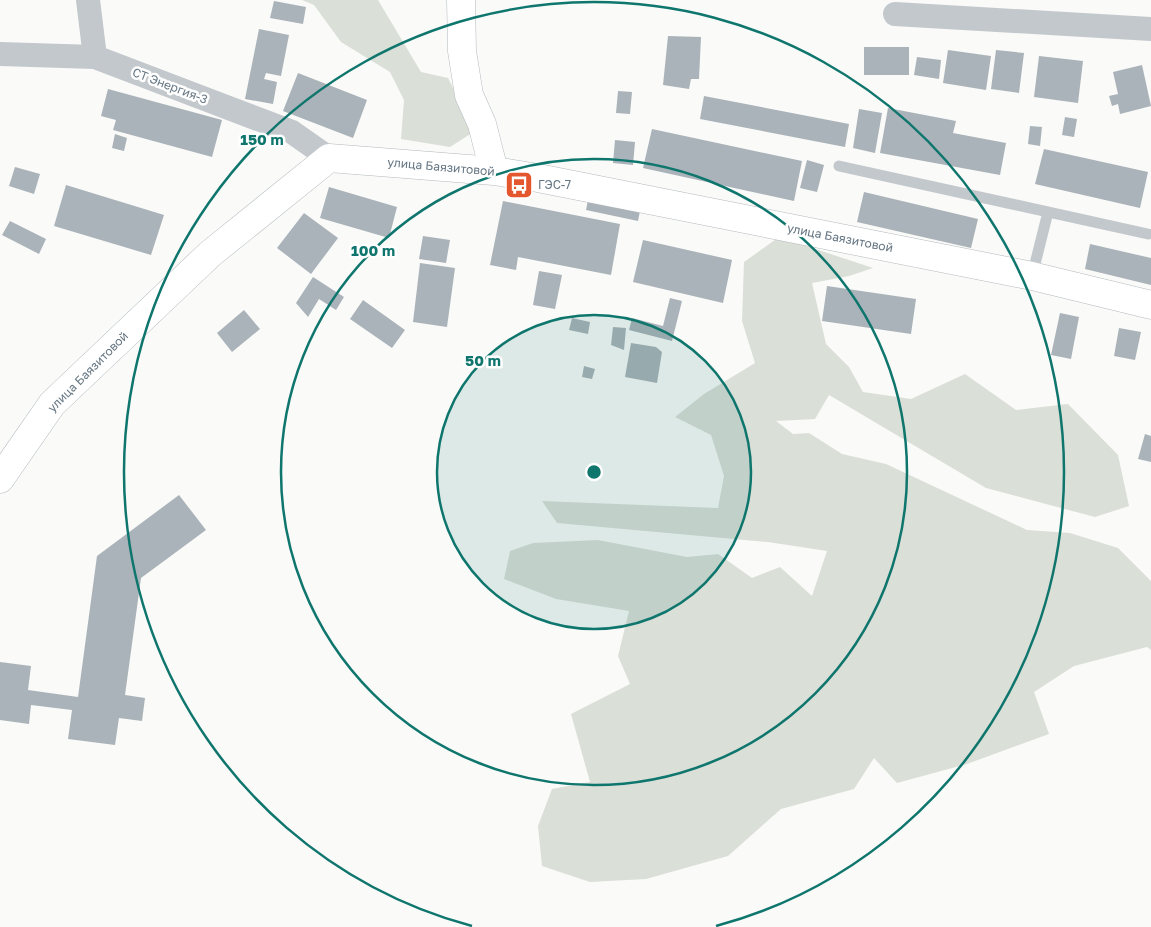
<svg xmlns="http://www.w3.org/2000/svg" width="1151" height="927" font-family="'Golos Text',sans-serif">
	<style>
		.green { fill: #dadfd7 }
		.building { fill: #aab3b9 }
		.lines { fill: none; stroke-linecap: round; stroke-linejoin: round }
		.secondary-casing { stroke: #b3babf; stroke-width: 29 }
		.lane { stroke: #c3c8cc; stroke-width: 11 }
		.street { stroke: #c3c8cc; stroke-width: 24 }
		.secondary { stroke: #fff; stroke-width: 28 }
		.ring { fill: none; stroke: #0f766e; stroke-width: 2.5 }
		.labels { text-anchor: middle; stroke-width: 5; stroke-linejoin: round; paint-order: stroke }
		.street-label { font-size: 12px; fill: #657683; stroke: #fff }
		.poi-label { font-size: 12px; fill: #657683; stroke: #fff; text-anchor: start }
		.centre { fill: #0f766e; stroke: #fff; stroke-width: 2.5 }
		.ring-label { font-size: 15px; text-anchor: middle; font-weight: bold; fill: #0f766e; stroke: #fff; stroke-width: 5; stroke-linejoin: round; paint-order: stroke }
	</style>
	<rect width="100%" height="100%" fill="#fafaf8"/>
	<path class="green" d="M302,0H378L421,72L448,78L475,131L450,147L401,139L404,100L390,72L341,42L314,5Z
		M779,237L873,268L849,276L812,283L826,344L849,367L863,392L911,399L965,374L1016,410L1068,404L1118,455L1129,506L1095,517L986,488L829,395L815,419L776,421L793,434L809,433L842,454L886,464L1027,530L1070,533L1118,548L1151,581V650L1147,647L1074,666L1034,692L1049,734L967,764L897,783L874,758L854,789L781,809L728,856L646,879L590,882L542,866L538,826L552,789L590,782L571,714L630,684L618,656L629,611L556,599L504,579L510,551L533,543L598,540L687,557L718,554L752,578L780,567L812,596L827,551L768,542L557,523L542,501L718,508L724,476L711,435L675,417L704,394L755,363L742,321L744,262Z"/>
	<path class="building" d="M274,1L306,7L303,24L270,18Z
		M259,29L289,35L281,76L266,73L264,79L277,82L273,104L245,99Z
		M668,36L701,37L699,79H691L689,89L663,85Z
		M864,47H909V75H864Z
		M948,50L991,56L986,90L943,83Z
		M996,50L1024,53L1019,93L991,89Z
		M1039,56L1083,61L1078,103L1034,97Z
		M917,57L941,60L939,79L914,75Z
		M1142,65L1151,106L1120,114L1118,104L1112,106L1109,96L1118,94L1113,72Z
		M298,73L367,100L353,138L283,111Z
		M108,89L222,120L212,157L113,130L116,120L101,116Z
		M618,91L632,92L630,114L616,113Z
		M704,96L849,124L845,147L700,119Z
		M888,108L956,121L953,133L1006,143L1000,175L880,153Z
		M859,109L882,113L875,153L853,148Z
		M1065,117L1077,119L1074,137L1062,135Z
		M1030,126L1042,127L1040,146L1028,144Z
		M652,129L802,161L794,201L643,168Z
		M115,134L127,138L124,151L112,148Z
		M615,140L635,142L633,165L613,163Z
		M1044,149L1148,172L1140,208L1035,184Z
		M807,160L824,165L817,192L800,188Z
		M15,167L40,174L34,194L9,186Z
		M66,185L164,215L151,255L54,226Z
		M329,187L397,207L389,238L320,218Z
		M864,192L978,219L971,248L857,222Z
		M588,200L640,211L638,221L586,210Z
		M503,201L620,224L611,275L518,257L516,270L490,265Z
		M304,213L338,238L311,274L277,248Z
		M10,221L46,239L39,254L2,235Z
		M423,236L450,240L446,263L419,259Z
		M643,240L732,260L723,303L633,282Z
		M1090,244L1151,258V285L1085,269Z
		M420,263L455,268L447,327L413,322Z
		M539,271L562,275L555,309L533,305Z
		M313,277L344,297L336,310L319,299L308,317L296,303Z
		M827,286L916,299L911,334L822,321Z
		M670,298L682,301L672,341L629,330L632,318L663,326Z
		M363,300L405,330L392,348L350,319Z
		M244,310L260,329L232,352L217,333Z
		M1060,313L1079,317L1071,359L1051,355Z
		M572,318L590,322L588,334L569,330Z
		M613,327L626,328L624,350L611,345Z
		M1119,328L1141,332L1135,360L1114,356Z
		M631,343L656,347L662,352L657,383L625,377Z
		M584,366L595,369L592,379L582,377Z
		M1145,434L1151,436V462L1138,459Z
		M179,495L206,530L141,578L125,695L145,698L142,721L119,718L115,745L68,739L72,710L31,705L29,724L0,720V662L31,666L28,690L78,697L97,556Z"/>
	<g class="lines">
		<g class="secondary-casing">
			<path id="secondary" d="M461,0L462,51L469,95L482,124L494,171
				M0,479L52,404L210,254L329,158L494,171L538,178L1032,276L1151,305"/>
		</g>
		<path class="lane" d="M839,166L1148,234
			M1032,276L1048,212"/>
		<path class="street" d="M88,0L95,57
			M895,14L1151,29
			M0,54L95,57L292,132L329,158"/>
		<use href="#secondary" class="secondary"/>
	</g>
	<circle cx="594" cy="472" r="157" fill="#0f766e" fill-opacity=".12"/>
	<g class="ring">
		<circle cx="594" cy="472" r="157"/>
		<circle cx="594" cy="472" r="313"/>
		<path d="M472 926A470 470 0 1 1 716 926"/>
	</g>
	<defs>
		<g id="bus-square" transform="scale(1.4375)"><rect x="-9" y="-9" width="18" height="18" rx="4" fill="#e4572e" stroke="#fff"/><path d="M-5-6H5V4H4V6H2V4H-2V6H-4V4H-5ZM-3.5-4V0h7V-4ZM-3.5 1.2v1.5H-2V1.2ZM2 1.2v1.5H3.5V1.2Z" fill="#fff"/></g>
	</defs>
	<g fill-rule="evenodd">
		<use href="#bus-square" x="519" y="185"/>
	</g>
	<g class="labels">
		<g class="street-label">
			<text transform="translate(170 86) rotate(21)" y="4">СТ Энергия-3</text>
			<text transform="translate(441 167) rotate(5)" y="4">улица Баязитовой</text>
			<text transform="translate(840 238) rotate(11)" y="4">улица Баязитовой</text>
			<text transform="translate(88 372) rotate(-45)" y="4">улица Баязитовой</text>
		</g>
		<g class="poi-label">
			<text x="538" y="189">ГЭС-7</text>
		</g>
	</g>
	<circle cx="594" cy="472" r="8" class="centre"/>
	<g class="ring-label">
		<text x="262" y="145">150 m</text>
		<text x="373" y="256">100 m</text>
		<text x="483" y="366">50 m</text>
	</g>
</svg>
